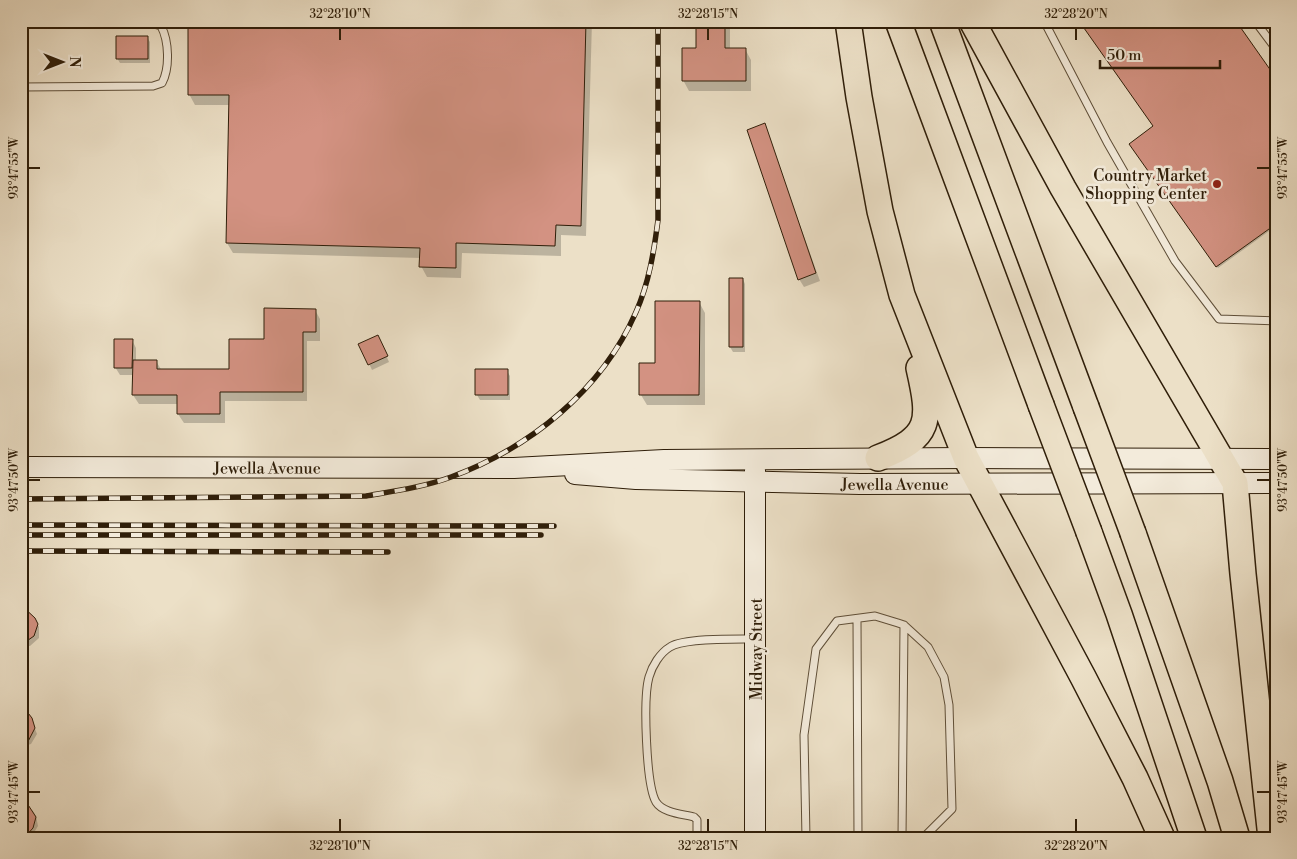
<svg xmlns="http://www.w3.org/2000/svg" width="1297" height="859" font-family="'Libre Bodoni',serif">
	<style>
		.shadow { fill: #0003 }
		.building { fill: #d39282; stroke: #2f1e09 }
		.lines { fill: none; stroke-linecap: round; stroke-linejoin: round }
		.lane-casing { stroke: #5e4e38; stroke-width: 9 }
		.secondary-casing { stroke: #2f1e09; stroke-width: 22 }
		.highway-casing { stroke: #2f1e09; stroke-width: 28 }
		.lane { stroke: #f3ebdb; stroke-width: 7 }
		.secondary { stroke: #f3ebdb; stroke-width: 20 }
		.highway { stroke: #ece0c7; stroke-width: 25 }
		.rail-casing { stroke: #2f1e09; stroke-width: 5.5 }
		.rail { stroke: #f3ebdb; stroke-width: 4; stroke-dasharray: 11; stroke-linecap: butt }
		.highway-bridge-casing { stroke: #2f1e09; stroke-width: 28; stroke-linecap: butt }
		.highway-bridge { stroke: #ece0c7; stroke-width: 25 }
		.ticks { fill: none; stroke: #2f1e09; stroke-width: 2 }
		.poi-dot { fill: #8f2418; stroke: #f3ebdb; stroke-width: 2 }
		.labels { text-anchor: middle; stroke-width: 5; stroke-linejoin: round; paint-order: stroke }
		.poi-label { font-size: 16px; fill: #2f1e09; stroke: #f3ebdb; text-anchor: end }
		.street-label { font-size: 16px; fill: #2f1e09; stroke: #f3ebdb }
		.neatline { fill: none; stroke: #2f1e09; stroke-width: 2 }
		.ticks-label { font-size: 12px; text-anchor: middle; fill: #2f1e09 }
	</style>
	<rect width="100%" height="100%" fill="#ece0c7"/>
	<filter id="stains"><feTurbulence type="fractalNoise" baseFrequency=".004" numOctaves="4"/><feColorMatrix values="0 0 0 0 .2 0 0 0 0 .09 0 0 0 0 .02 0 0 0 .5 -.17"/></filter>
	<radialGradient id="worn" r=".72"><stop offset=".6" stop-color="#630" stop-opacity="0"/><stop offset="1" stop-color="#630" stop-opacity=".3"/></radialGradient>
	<path class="shadow" d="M189,21H592L586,236L561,235V256L462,253L461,278L427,277L421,266V258L233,253L227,243L230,105H195L189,94Z
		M698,21H730V49H745L751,60V91H689L683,80L698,49Z
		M147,37L150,42V63H120L117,58Z
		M1276,80V226L1218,268L1131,144L1155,127Z
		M764,125L820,281L804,287L799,279Z
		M743,279L745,284V352H733L730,347Z
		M699,302L705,313V405H647L641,395L656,364Z
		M315,310L320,319V341H307V401H225V423H184L178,414V404H139L133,395L134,375H120L115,367L132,340L136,348V361H156L162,371H230L265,341Z
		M380,341L389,362L372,370L360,344Z
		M507,371L510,376V400H480L477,395Z
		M21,613L36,622L39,627V638L30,646H21Z
		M31,719L37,734L31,744L21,747Z
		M22,804L33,811L36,816L38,826L32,836L21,838Z"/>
	<path class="building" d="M188,21H586L581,226L556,225L555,246L456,243V268L419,267L420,248L226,243L229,95H188Z
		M696,21H725V48H746V81H682V48H696Z
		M1079,21H1236L1276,78V224L1216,267L1129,144L1153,126Z
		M116,36H148V59H116Z
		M765,123L816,273L798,280L747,130Z
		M729,278H743V347H729Z
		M655,301H700L699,395H639V363H655Z
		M264,308L316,309V332H303V392H220V414H177V395H132L133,360H157V369H229V339H264Z
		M378,335L388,356L368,365L358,344Z
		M114,339H133L132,368H114Z
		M475,369H508V395H475Z
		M21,605L35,618L38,624L34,636L21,645Z
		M21,704L32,718L35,728L21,755Z
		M21,794L36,817L33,828L24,838H21Z"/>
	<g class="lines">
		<g class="lane-casing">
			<path id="lane" d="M1044,21L1107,142L1175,261L1219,319L1276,321
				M1255,21L1276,49
				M21,23H150L161,26C169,41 170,68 162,83L153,86L21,87
				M857,619L858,838
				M697,838V820L694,817C683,814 663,813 656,802C646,785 643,698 649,677C652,666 660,653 670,647C684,638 735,639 753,639
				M806,838L804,735L816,649L837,621L875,616L898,623L904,625L928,647L944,677L949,705L952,809L923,838
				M902,838L904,625"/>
		</g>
		<g class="secondary-casing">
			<g id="secondary">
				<path id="s1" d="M21,467L514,468L664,460L966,458L1276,459"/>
				<path id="s2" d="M575,474L636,479L860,484L1276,483"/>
				<path d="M755,838V470"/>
			</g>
		</g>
		<g class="highway-casing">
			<path id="highway" d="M848,21L859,97L880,211L902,295L966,458L1083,677L1135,778L1162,838
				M898,21L1041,405
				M942,21L1086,407
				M972,21L1063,188L1235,483L1243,574L1271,838
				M878,458C932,437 931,421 919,368
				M1089,532L1119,614L1194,838
				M1133,533L1220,781L1237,838"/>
		</g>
		<use href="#lane" class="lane"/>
		<use href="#secondary" class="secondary"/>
		<use href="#highway" class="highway"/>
		<g class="rail-casing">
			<path id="rail" d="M21,499L366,496C395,491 424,487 451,477C530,448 602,390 636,312C649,283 654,251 658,220V21
				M21,525L554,526
				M21,535H541
				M21,551L388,552"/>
		</g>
		<use href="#rail" class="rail"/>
		<g class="highway-bridge-casing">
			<path id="highway-bridge" d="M1041,405L1089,532
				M1086,407L1133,533"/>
		</g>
		<use href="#highway-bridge" class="highway-bridge"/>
	</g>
	<path class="ticks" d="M340,28V40M708,28V40M1076,28V40M28,168H40M1257,168H1270M28,480H40M1257,480H1270M28,792H40M1257,792H1270M340,819V832M708,819V832M1076,819V832"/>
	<circle class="poi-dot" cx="1217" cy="184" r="5"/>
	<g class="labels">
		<g class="poi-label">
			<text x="1207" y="181">Country Market<tspan x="1207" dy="18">Shopping Center</tspan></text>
		</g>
		<g class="street-label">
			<text dy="6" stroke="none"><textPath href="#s1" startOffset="246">Jewella Avenue</textPath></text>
			<text dy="6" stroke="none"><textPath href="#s2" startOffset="320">Jewella Avenue</textPath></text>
			<text transform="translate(756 649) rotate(-90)" y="6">Midway Street</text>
		</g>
	</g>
	<rect width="1297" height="859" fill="none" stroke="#ece0c7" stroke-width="55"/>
	<g transform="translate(62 62) rotate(90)" stroke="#f3ebdb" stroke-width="4" paint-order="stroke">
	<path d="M0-4L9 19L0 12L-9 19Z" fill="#2f1e09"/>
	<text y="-8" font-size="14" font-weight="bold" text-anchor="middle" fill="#2f1e09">N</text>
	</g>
	<path d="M1100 60v8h120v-8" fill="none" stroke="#2f1e09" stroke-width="2.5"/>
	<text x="1107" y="60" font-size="15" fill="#2f1e09" stroke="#f3ebdb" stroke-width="4" paint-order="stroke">50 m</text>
	<rect x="28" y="28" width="1242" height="804" class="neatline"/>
	<g class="ticks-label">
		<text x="340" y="18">32°28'10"N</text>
		<text x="708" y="18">32°28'15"N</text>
		<text x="1076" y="18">32°28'20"N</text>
		<text transform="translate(1283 168) rotate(-90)" y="4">93°47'55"W</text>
		<text transform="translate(14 168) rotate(-90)" y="4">93°47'55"W</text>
		<text transform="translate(1283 480) rotate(-90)" y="4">93°47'50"W</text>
		<text transform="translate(14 480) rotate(-90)" y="4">93°47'50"W</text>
		<text transform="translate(1283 792) rotate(-90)" y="4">93°47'45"W</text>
		<text transform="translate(14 792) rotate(-90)" y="4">93°47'45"W</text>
		<text x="340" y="850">32°28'10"N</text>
		<text x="708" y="850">32°28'15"N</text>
		<text x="1076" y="850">32°28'20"N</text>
	</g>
	<rect width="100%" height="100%" filter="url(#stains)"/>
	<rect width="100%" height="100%" fill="url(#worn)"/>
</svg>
